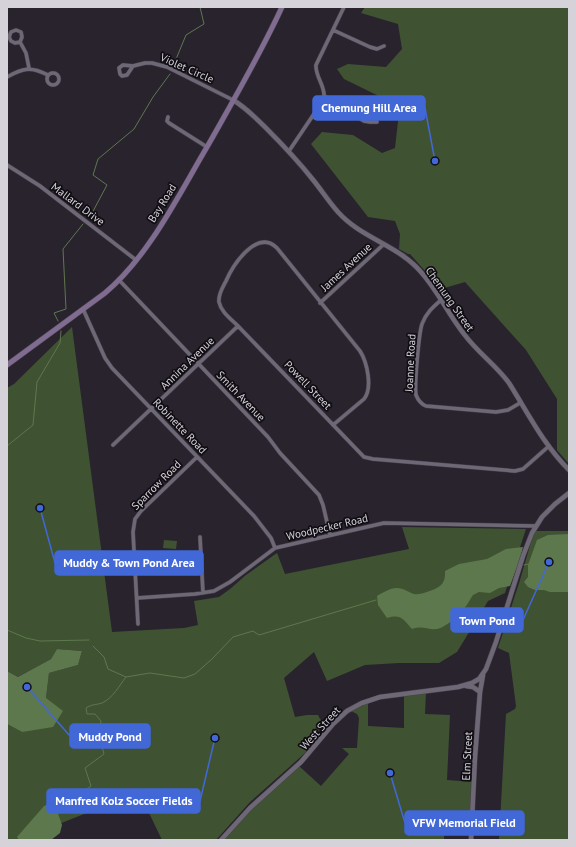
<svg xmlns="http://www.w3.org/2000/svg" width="576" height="847" font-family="'PT Sans',sans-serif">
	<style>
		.green { fill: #3f5332 }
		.water { fill: #5e784e }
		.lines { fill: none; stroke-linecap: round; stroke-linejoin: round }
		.stream { stroke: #5e784e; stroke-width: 1 }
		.minor-casing { stroke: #453f49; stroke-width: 4.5 }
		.tertiary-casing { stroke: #453f49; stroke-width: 5.5 }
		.secondary-casing { stroke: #453f49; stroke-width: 6 }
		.minor { stroke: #6e6775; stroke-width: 3.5 }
		.tertiary { stroke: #6e6775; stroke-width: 4.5 }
		.secondary { stroke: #806c91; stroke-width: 5 }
		.labels { text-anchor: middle; stroke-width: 3.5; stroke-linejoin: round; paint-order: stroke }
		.street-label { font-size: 11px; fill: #d6d2da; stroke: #100d13 }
		.leader { fill: none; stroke: #4268d8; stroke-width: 1.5 }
		.callout-dot { fill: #4268d8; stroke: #100d13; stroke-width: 1.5 }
		.callout { fill: #4268d8; stroke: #4268d8; stroke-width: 1.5 }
		.callout-label { font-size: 12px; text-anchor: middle; font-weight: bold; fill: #fff }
	</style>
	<rect width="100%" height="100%" fill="#29232e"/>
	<path class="green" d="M365,7H569V464L557,450V399L526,350L465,282L441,289L410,254H408L399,249L400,234L395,221L368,217L311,144L322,132L353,135L382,153L395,148L399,113L393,103L344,79L337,69L348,64L386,67L402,49L398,24L361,13Z
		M72,327L112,632L184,628L198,625L194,601L219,597L230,589L246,575L277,553L285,574L409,549L402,527L526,529L505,593L488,601L457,652L439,663H399L365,665L327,681L314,652L284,678L295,717L307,715H318L320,719L324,722L305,753L250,802L216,840H162L139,792L19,840H7V724L22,732L46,698L49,673L78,665L82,651L57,649L51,659L18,677L7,671V388L14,384Z
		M536,531H569V840H499L506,714L515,709L516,706L509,653L498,648L520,580L533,535Z
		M164,540L177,541L176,549L163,548Z
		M426,692L425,714L450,715L447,780L473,782L470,815L445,814L444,840H223L248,812L299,766L321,786L349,754L342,748H357L359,718L357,714L351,711L368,702V726L404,728V694Z"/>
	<path class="water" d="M569,534V592H550L544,590H535L528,587L524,582L528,577V565L537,540L548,535Z
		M523,547L519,564L516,570L510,586L499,588L490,593L479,592L473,595C471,598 470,600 468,603C463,612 447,627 437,629C427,630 423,625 412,629C403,619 401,614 387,618L378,605L377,596C382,593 390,588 397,588C403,588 408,592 414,594C419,595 423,593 427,592C439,588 446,585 445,571L459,564L487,559L506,549Z
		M57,649L82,651L78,665L49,673L46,698L63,711L53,727L22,732L7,724V671L18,677L51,659Z
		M54,802L62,825L60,833L51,840H19L17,837L44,806Z"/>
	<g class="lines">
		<path class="stream" d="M174,64L186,35L204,24L200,7
			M91,215L107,185L93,175L98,159L134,129L153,97L170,74
			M58,321L54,313L66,309L63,249L83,224
			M7,446L33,425L37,382L60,343L61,331
			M524,565L529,564
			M7,630L26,638L40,641L89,640
			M93,646L104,657L108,669L126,677L150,673L184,678L195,674L212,659L233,637L253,631L259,635L376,600
			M55,808L61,806L70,807L74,799L91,786L85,768L104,754L99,735L101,721L95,714H87L86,708C92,704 96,705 102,703C113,698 119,686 126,677"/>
		<g class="minor-casing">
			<path id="minor" d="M333,30L370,47L377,49L384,46
				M20,42L22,37L21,32L16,30L11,32L9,37L11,41L15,43L20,42L26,53L29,68
				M133,66L127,75L122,76L120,74L119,68L123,65L133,66L145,63H152L167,67L233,100
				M47 79a6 6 0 1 1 12 0a6 6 0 1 1-12 0Z
				M7,77C23,68 31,66 48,75
				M324,96L364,121L370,122H377
				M168,117L167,121L169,123L207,147
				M289,151L324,99C326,86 315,77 316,65L344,7
				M7,165L40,186L136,260
				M119,280L268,437L280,453L319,495L323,505L330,535
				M441,300C433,307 426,313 422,324C419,333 414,386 416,395C418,400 421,404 426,406L496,412L508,410L520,403
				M320,303L384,244
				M83,309L105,358L112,368L254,516L271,538L275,548
				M333,425L364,399C373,388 367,362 360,351L277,248C257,228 233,265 226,281C223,287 218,294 219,302C221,312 231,319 238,326L364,457L373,459L515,471L523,469L549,446
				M113,445L238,326
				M200,537L203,593
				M137,598L195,594L214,591L230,582L275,548L384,523L536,526
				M138,624L133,532L135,519L141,511L197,457"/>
		</g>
		<g class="tertiary-casing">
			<path id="tertiary" d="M233,100C245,107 255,117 265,127C282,144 299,162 314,181C322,191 329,202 338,212C361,238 398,245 421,272C438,291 448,314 464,334C477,352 496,365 509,383C528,413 543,444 569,470
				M466,686L473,687L480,692
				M221,840L250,808L301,762L333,724L347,711L362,703L380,697L458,687L472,683L479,679L486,669L496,642L523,556L532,533L542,517L555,504L569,493
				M471,840L475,757L480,692L483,675"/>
		</g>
		<g class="secondary-casing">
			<path id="secondary" d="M7,365L105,293C149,256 178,196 207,147C233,101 260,55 282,7"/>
		</g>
		<use href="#minor" class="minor"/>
		<use href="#tertiary" class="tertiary"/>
		<use href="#secondary" class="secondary"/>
	</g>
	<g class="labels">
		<g class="street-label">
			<text transform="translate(187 68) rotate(24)" y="4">Violet Circle</text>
			<text transform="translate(162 203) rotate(-58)" y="4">Bay Road</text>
			<text transform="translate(78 204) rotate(37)" y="4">Mallard Drive</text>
			<text transform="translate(346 267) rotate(-43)" y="4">James Avenue</text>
			<text transform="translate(450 299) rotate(55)" y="4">Chemung Street</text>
			<text transform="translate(187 363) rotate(-44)" y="4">Annina Avenue</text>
			<text transform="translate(410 363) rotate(-87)" y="4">Joanne Road</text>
			<text transform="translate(308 385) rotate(46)" y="4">Powell Street</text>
			<text transform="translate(241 396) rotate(46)" y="4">Smith Avenue</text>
			<text transform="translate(180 426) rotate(46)" y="4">Robinette Road</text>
			<text transform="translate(156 485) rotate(-45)" y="4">Sparrow Road</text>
			<text transform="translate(327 527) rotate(-13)" y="4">Woodpecker Road</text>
			<text transform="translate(320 728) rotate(-48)" y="4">West Street</text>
			<text transform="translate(467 756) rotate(-87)" y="4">Elm Street</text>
		</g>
	</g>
	<path class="leader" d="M435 161L425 108M40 508L55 563M549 562L523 620M27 687L70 736M215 738L200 801M390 773L405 823"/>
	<g class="callout-dot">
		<circle cx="435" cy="161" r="4"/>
		<circle cx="40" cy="508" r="4"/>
		<circle cx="549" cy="562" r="4"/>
		<circle cx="27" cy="687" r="4"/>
		<circle cx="215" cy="738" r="4"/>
		<circle cx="390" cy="773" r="4"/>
	</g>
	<g class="callout">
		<rect x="313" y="96" width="112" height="24" rx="4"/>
		<rect x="55" y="551" width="148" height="24" rx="4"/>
		<rect x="451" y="608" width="72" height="24" rx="4"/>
		<rect x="70" y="724" width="80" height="24" rx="4"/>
		<rect x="47" y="789" width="153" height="24" rx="4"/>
		<rect x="405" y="811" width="119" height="24" rx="4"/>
	</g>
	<g class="callout-label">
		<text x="369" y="112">Chemung Hill Area</text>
		<text x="129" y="567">Muddy &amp; Town Pond Area</text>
		<text x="487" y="625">Town Pond</text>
		<text x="110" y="741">Muddy Pond</text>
		<text x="124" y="805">Manfred Kolz Soccer Fields</text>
		<text x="464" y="827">VFW Memorial Field</text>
	</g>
	<rect width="576" height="847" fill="none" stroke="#d6d2da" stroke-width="16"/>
</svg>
